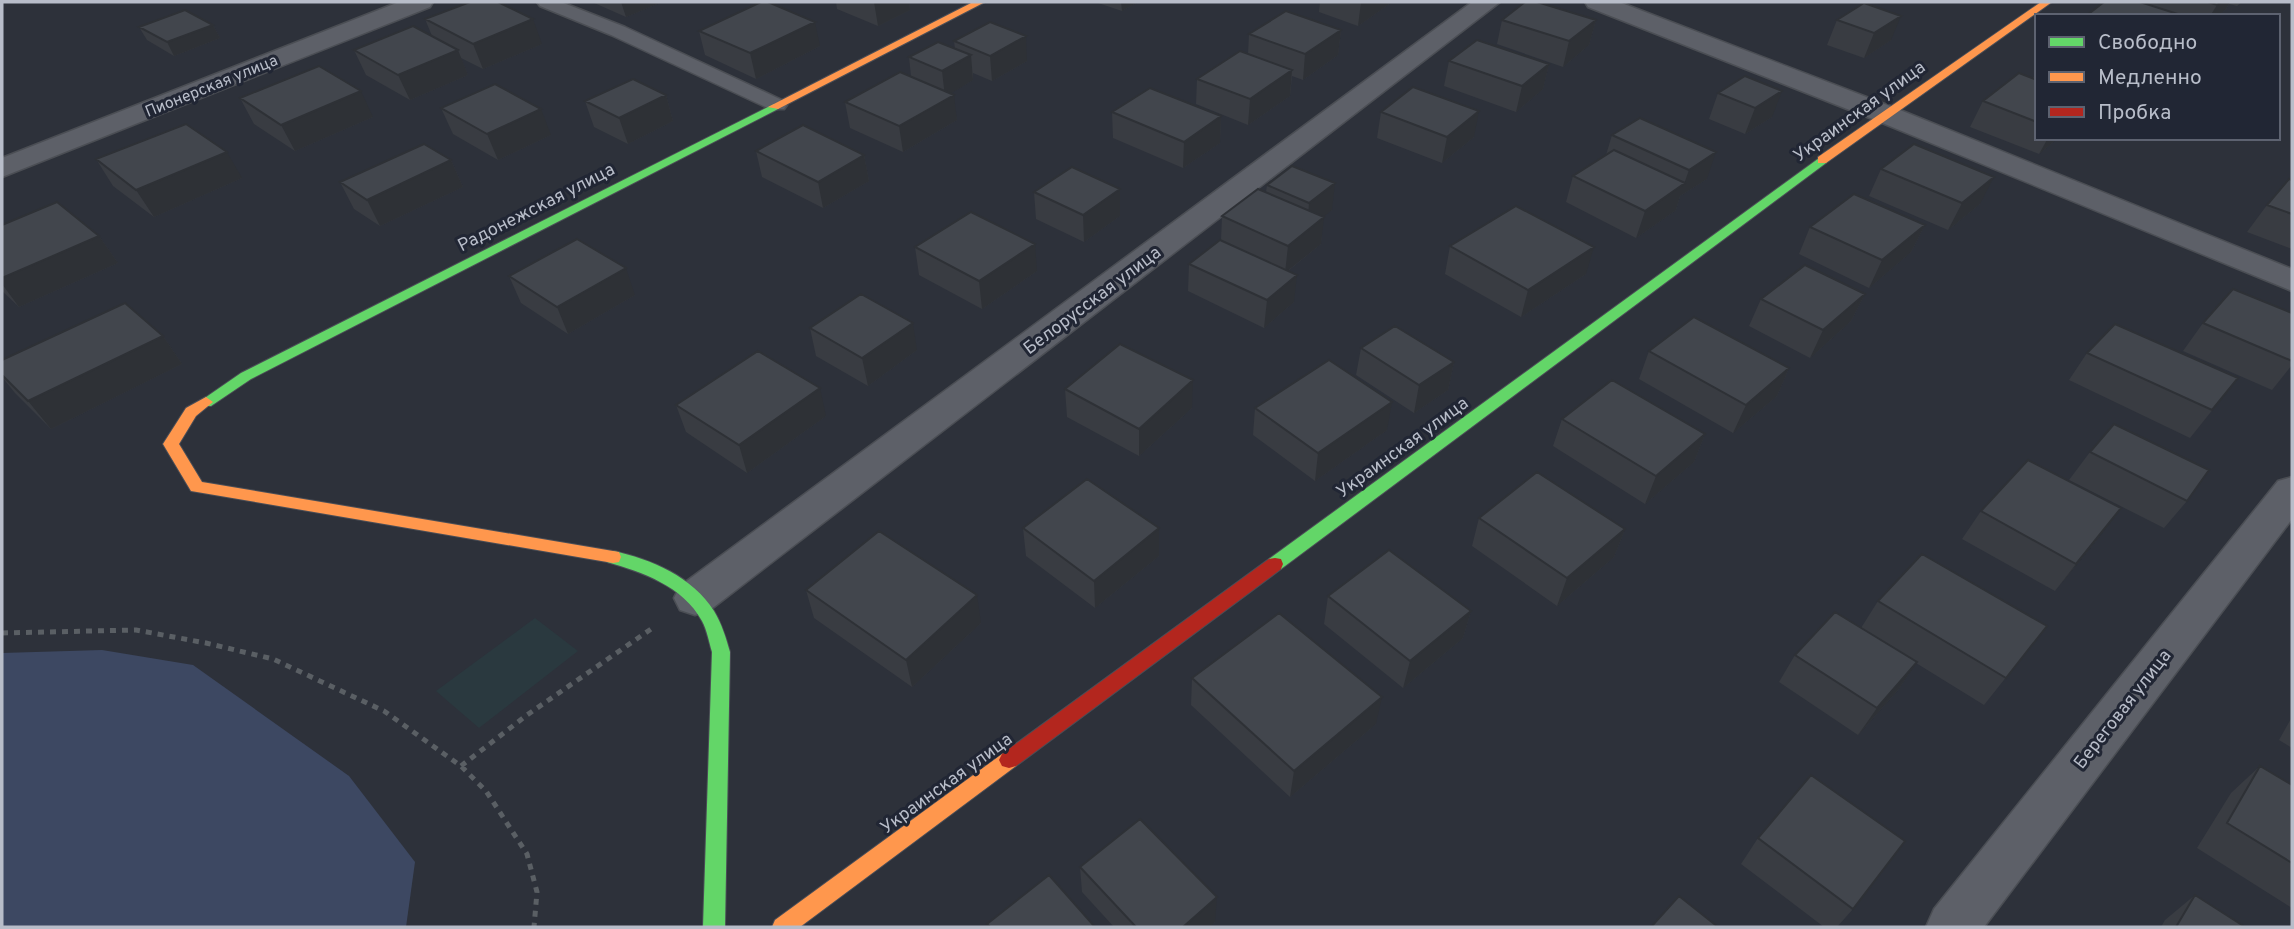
<svg xmlns="http://www.w3.org/2000/svg" width="2294" height="929" font-family="Overpass,sans-serif">
	<style>
		.green { fill: #2a393f }
		.water { fill: #3d4862 }
		.lines { fill: none; stroke-linecap: round; stroke-linejoin: round }
		.lane-casing { stroke: #4b4e54; stroke-width: 3 }
		.street-casing { stroke: #4b4e54; stroke-width: 3 }
		.fast-casing { stroke: #4b4e56; stroke-width: 2 }
		.slow-casing { stroke: #4b4e56; stroke-width: 2 }
		.jam-casing { stroke: #4b4e56; stroke-width: 2 }
		.path { stroke: #5a5f64; stroke-width: 5; stroke-dasharray: 6 6; stroke-linecap: butt }
		.lane { fill: #5d6068; fill-rule: evenodd }
		.street { fill: #5d6068; fill-rule: evenodd }
		.fast { fill: #63d668; fill-rule: evenodd }
		.slow { fill: #ff974d; fill-rule: evenodd }
		.jam { fill: #b3261e; fill-rule: evenodd }
		.wall { fill: #393c42 }
		.shaded-wall { fill: #2e3136 }
		.building { fill: #42464d; stroke: #2e3136; stroke-width: 2 }
		.labels { text-anchor: middle; stroke-width: 6; stroke-linejoin: round; paint-order: stroke }
		.far-street-label { font-size: 16px; fill: #b8bdc9; stroke: #212634 }
		.street-label { font-size: 18px; fill: #b8bdc9; stroke: #212634 }
	</style>
	<rect width="100%" height="100%" fill="#2d313a"/>
	<path class="green" d="M535,618L578,651L479,728L436,691Z"/>
	<path class="water" d="M102,650L193,665L349,776L415,862L406,927H2V653Z"/>
	<g class="lines">
		<g class="lane-casing">
			<path id="lane" d="M537,2H561L625,27L784,101L787,105L784,109H770L611,35L540,6Z"/>
		</g>
		<g class="street-casing">
			<path id="street" d="M399,2H433L430,7L2,177V158Z
				M1472,2H1500L710,610L695,615L680,610L674,598L680,586Z
				M1585,2H1619L1895,108L2292,269V291L1875,120L1588,7Z
				M2292,477V519L1984,927H1926L1934,909L2278,481Z"/>
		</g>
		<g class="fast-casing">
			<path id="fast" d="M774,104L780,107L778,109L251,379L211,406H201L199,402L241,373Z
				M1822,156L1828,160L1826,163L1281,569H1269L1267,564L1269,559Z
				M613,551C651,559 693,577 714,611C722,624 726,638 730,652L725,927H703L712,652C709,642 707,630 702,621C683,586 642,572 607,562L605,557L607,552Z"/>
		</g>
		<g class="slow-casing">
			<path id="slow" d="M973,2H985L778,109L768,107Z
				M2041,2H2052L1826,163H1818V157Z
				M206,397L213,402L196,416L179,444L202,482L613,551L619,552L621,557L619,562L613,563L191,491L163,444L186,408Z
				M1009,752L1016,754L1019,760L1016,766L800,927H772L775,920L1002,754Z"/>
		</g>
		<g class="jam-casing">
			<path id="jam" d="M1275,558L1281,559L1283,564L1281,569L1016,766L1009,768L1002,766L999,760L1002,754L1269,559Z"/>
		</g>
		<path class="path" d="M2,633L136,630L206,643L273,659L384,711L461,766L486,791L527,854L537,892L534,927
			M461,766L527,715L654,627"/>
		<use href="#lane" class="lane"/>
		<use href="#street" class="street"/>
		<use href="#fast" class="fast"/>
		<use href="#slow" class="slow"/>
		<use href="#jam" class="jam"/>
	</g>
	<path class="wall" d="M592,2H662L626,17Z
		M836,2H909L910,10L878,26L837,9Z
		M1095,2H1138L1122,11Z
		M1320,2H1392L1358,26L1319,12Z
		M2104,2H2242L2237,6L2229,4L2226,9L2218,16H2086Z
		M1864,3L1891,40L1864,58L1827,45L1837,20Z
		M425,19L542,44L483,69L461,58L468,75L410,100L366,75L354,50L432,36Z
		M1502,20H1596L1589,45L1563,67L1497,44Z
		M213,25L220,38L174,56L147,40L139,27Z
		M1341,30L1338,55L1303,80L1292,76L1290,96L1248,125L1196,104L1197,79L1248,54L1249,34Z
		M699,31L820,46L756,79L705,55Z
		M954,41L1027,61L992,81L973,73V80L951,93L957,120L903,152L850,128L845,102L911,76L909,57L955,49Z
		M1449,61L1549,64L1543,89L1516,112L1444,86Z
		M2037,72V138H2058L2039,154L1970,127L1983,101L2033,78Z
		M1745,76L1772,117L1745,134L1709,119L1718,93Z
		M666,95L673,121L628,144L594,127L585,101Z
		M240,98L373,117L295,151L254,124Z
		M441,108L551,135L498,160L453,134Z
		M1112,112L1221,116L1220,143L1183,168L1113,138Z
		M1381,112L1474,137L1442,163L1377,138Z
		M1612,135L1707,179L1680,196L1676,210L1636,238L1566,202L1573,176L1606,155Z
		M756,151L864,155L869,181L823,208L762,177Z
		M96,159L242,178L154,217L113,186Z
		M451,160L463,187L380,226L354,209L340,182Z
		M1881,169L1980,204L1948,230L1869,196Z
		M2292,180V249L2247,232L2267,205Z
		M1267,185L1332,210L1323,216L1321,244L1288,271L1294,302L1264,328L1188,291L1189,264L1221,240L1222,216L1266,192Z
		M1120,189V216L1084,242L1036,219L1034,192Z
		M2,225L99,236L118,263L19,307L2,291Z
		M1925,225L1911,252L1869,288L1799,254L1810,227Z
		M1450,246L1586,274L1521,317L1445,274Z
		M915,247L1037,271L982,309L919,275Z
		M509,276L635,295L568,334L521,303Z
		M1865,294L1851,321L1810,358L1749,326L1761,299Z
		M2292,313V365L2272,390L2183,351L2203,323Z
		M810,328L917,350L868,386L816,356Z
		M163,336L182,364L51,429L15,393L2,377V360Z
		M1361,348L1454,362L1448,390L1414,413L1356,375Z
		M1649,351L1789,368L1777,396L1733,433L1639,379Z
		M2087,353L2238,378L2190,438L2069,380Z
		M1065,389L1192,408L1139,456L1067,417Z
		M676,405L826,416L747,473L686,432Z
		M1255,408L1387,430L1315,481L1253,435Z
		M1562,419L1705,434L1694,462L1645,504L1553,446Z
		M2090,452L2187,501L2164,528L2069,480Z
		M1981,511L2100,536L2055,591L1962,539Z
		M1479,518L1625,529L1614,557L1557,606L1472,546Z
		M1023,528L1159,556L1095,608L1026,556Z
		M806,590L981,623L912,687L814,618Z
		M1328,596L1471,611L1463,638L1403,688L1324,624Z
		M1878,601L2047,626L1984,705L1916,663L1898,690L1858,735L1779,682L1795,655L1861,628Z
		M1192,678L1376,724L1290,797L1191,705Z
		M2292,717V748L2279,740Z
		M2260,766L2292,785V908L2197,848L2231,793Z
		M1758,838L1853,909L1837,927H1824L1741,864Z
		M1080,867L1215,922L1209,927H1114L1082,892Z
		M2195,895L2245,927H2161L2165,920Z"/>
	<path class="shaded-wall" d="M621,2H662L626,17Z
		M874,2H909L910,10L878,26Z
		M1121,2H1138L1122,11Z
		M1361,2H1392L1358,26Z
		M2221,2H2230L2226,9L2218,16H2210L2217,5Z
		M1901,16L1891,40L1864,58L1874,33Z
		M533,19L542,44L483,69L473,44Z
		M1596,20L1589,45L1563,67L1569,41Z
		M815,22L820,46L756,79L750,53Z
		M213,25L220,38L174,56L167,42Z
		M1341,30L1338,55L1303,80L1305,54Z
		M1026,36L1027,61L992,81L990,56Z
		M458,50L468,75L410,100L398,75Z
		M971,55L973,80L945,97L942,71Z
		M1549,64L1543,89L1516,112L1522,86Z
		M1292,70L1290,96L1248,125L1250,99Z
		M361,91L373,117L295,151L281,125Z
		M1782,91L1772,117L1745,134L1755,108Z
		M666,95L673,121L628,144L619,118Z
		M954,95L957,120L903,152L899,126Z
		M541,109L551,135L498,160L487,134Z
		M1479,111L1474,137L1442,163L1447,137Z
		M1221,116L1220,143L1183,168L1184,142Z
		M2048,138H2058L2039,154Z
		M227,152L242,178L154,217L136,190Z
		M1716,152L1707,179L1680,196L1676,210L1636,238L1645,211L1684,184L1689,170Z
		M864,155L869,181L823,208L818,182Z
		M451,160L463,187L380,226L367,200Z
		M1994,177L1980,204L1948,230L1962,203Z
		M1335,183L1332,210L1307,230L1309,203Z
		M1120,189V216L1084,242L1083,215Z
		M1324,217L1321,244L1285,273L1288,246Z
		M1925,225L1911,252L1869,288L1882,260Z
		M99,236L118,263L19,307L2,284V278Z
		M1035,244L1037,271L982,309L979,281Z
		M1594,247L1586,274L1521,317L1528,290Z
		M626,268L635,295L568,334L557,307Z
		M1297,275L1294,302L1264,328L1267,300Z
		M1865,294L1851,321L1810,358L1823,330Z
		M913,323L917,350L868,386L862,358Z
		M163,336L182,364L51,429L28,401Z
		M1454,362L1448,390L1414,413L1419,385Z
		M1789,368L1777,396L1733,433L1746,405Z
		M1193,380L1192,408L1139,456V429Z
		M820,388L826,416L747,473L739,445Z
		M1392,402L1387,430L1315,481L1318,453Z
		M1705,434L1694,462L1645,504L1656,476Z
		M2121,508L2100,536L2055,591L2076,564Z
		M1159,528V556L1095,608L1094,581Z
		M1625,529L1614,557L1557,606L1567,578Z
		M977,595L981,623L912,687L906,660Z
		M1471,611L1463,638L1403,688L1410,661Z
		M1917,662L1898,690L1858,735L1877,708Z
		M1382,697L1376,724L1290,797L1294,771Z
		M1217,897L1215,922L1209,927H1183Z"/>
	<path class="building" d="M470,2H498L533,19L473,44L425,19Z
		M761,2H768L815,22L750,53L699,31Z
		M1525,2H1537L1596,20L1569,41L1502,20Z
		M2104,2H2140L2184,16H2086Z
		M2208,2H2221L2217,5Z
		M1864,3L1901,16L1874,33L1837,20Z
		M185,10L213,25L167,42L139,27Z
		M1286,11L1341,30L1305,54L1249,34Z
		M990,22L1026,36L990,56L954,41Z
		M413,26L458,50L398,75L354,50Z
		M1477,40L1549,64L1522,86L1449,61Z
		M938,42L971,55L942,71L909,57Z
		M1240,51L1292,70L1250,99L1197,79Z
		M319,66L361,91L281,125L240,98Z
		M900,72L954,95L899,126L845,102Z
		M2019,73L2037,80V122L1983,101Z
		M1745,76L1782,91L1755,108L1718,93Z
		M633,79L666,95L619,118L585,101Z
		M495,84L541,109L487,134L441,108Z
		M1413,87L1479,111L1447,137L1381,112Z
		M1150,88L1221,116L1184,142L1112,112Z
		M1640,118L1716,152L1689,170L1612,135Z
		M186,124L227,152L136,190L96,159Z
		M803,125L864,155L818,182L756,151Z
		M424,144L451,160L367,200L340,182Z
		M1914,144L1994,177L1962,203L1881,169Z
		M1614,150L1685,183L1645,211L1573,176Z
		M1292,166L1335,183L1309,203L1267,185Z
		M1072,167L1120,189L1083,215L1034,192Z
		M2289,179L2292,180V214L2267,205Z
		M1258,189L1324,217L1288,246L1222,216Z
		M1854,194L1925,225L1882,260L1810,227Z
		M57,202L99,236L2,278V225Z
		M1516,206L1594,247L1528,290L1450,246Z
		M971,212L1035,244L979,281L915,247Z
		M577,239L626,268L557,307L509,276Z
		M1220,240L1297,275L1267,300L1189,264Z
		M1805,265L1865,294L1823,330L1761,299Z
		M2233,289L2292,313V361L2203,323Z
		M861,294L913,323L862,358L810,328Z
		M125,303L163,336L28,401L2,375V360Z
		M1694,317L1789,368L1746,405L1649,351Z
		M2115,324L2238,378L2212,410L2087,353Z
		M1395,326L1454,362L1419,385L1361,348Z
		M1120,344L1193,380L1139,429L1065,389Z
		M758,351L820,388L739,445L676,405Z
		M1329,360L1392,402L1318,453L1255,408Z
		M1612,380L1705,434L1656,476L1562,419Z
		M2114,424L2209,470L2187,501L2090,452Z
		M2028,460L2121,508L2076,564L1981,511Z
		M1537,472L1625,529L1567,578L1479,518Z
		M1087,479L1159,528L1094,581L1023,528Z
		M879,531L977,595L906,660L806,590Z
		M1389,550L1471,611L1410,661L1328,596Z
		M1922,554L2047,626L2006,678L1878,601Z
		M1835,612L1917,662L1877,708L1795,655Z
		M1279,613L1382,697L1294,771L1192,678Z
		M2260,766L2292,785V863L2227,823Z
		M1811,775L1905,841L1853,909L1758,838Z
		M1140,819L1217,897L1183,927H1136L1080,867Z
		M1049,875L1095,927H990L987,924Z
		M2195,895L2245,927H2176Z
		M1679,896L1718,927H1651Z"/>
	<g class="labels">
		<g class="far-street-label">
			<text transform="translate(211 85) rotate(-22)" y="6">Пионерская улица</text>
		</g>
		<g class="street-label">
			<text transform="translate(1859 111) rotate(-36)" y="6">Украинская улица</text>
			<text transform="translate(536 207) rotate(-27)" y="6">Радонежская улица</text>
			<text transform="translate(1092 300) rotate(-37)" y="6">Белорусская улица</text>
			<text transform="translate(1402 447) rotate(-36)" y="6">Украинская улица</text>
			<text transform="translate(2122 709) rotate(-52)" y="6">Береговая улица</text>
			<text transform="translate(946 783) rotate(-36)" y="6">Украинская улица</text>
		</g>
	</g>
	<rect width="2294" height="929" fill="none" stroke="#b8bdc9" stroke-width="7"/>
	<rect x="2035" y="14" width="245" height="126" fill="#212634" stroke="#5d6270" stroke-width="2"/>
	<rect x="2049" y="37" width="35" height="10" fill="#63d668" stroke="#5d6270" stroke-width="2"/>
	<text x="2098" y="49" font-size="21" fill="#b8bdc9">Свободно</text>
	<rect x="2049" y="72" width="35" height="10" fill="#ff974d" stroke="#5d6270" stroke-width="2"/>
	<text x="2098" y="84" font-size="21" fill="#b8bdc9">Медленно</text>
	<rect x="2049" y="107" width="35" height="10" fill="#b3261e" stroke="#5d6270" stroke-width="2"/>
	<text x="2098" y="119" font-size="21" fill="#b8bdc9">Пробка</text>
</svg>
